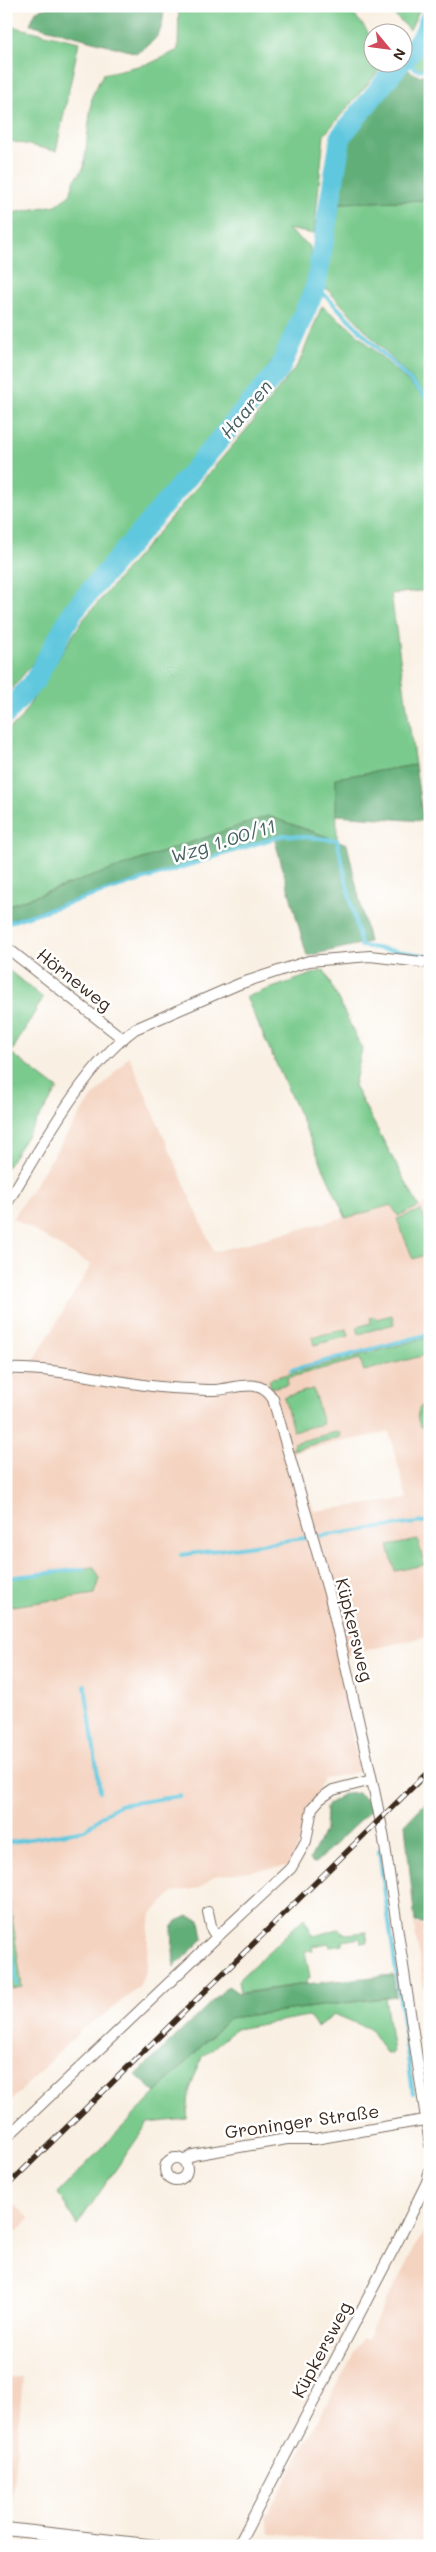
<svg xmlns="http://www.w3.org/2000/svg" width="436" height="2552" font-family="Mali,sans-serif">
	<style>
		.built { fill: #f4d3c0; fill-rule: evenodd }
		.green { fill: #79ca8c; stroke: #5a7a55 }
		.forest { fill: #62ae78; stroke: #4e6c4b }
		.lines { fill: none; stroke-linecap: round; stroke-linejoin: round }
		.stream { stroke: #61c8de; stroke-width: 4 }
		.river { stroke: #61c8de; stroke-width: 21 }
		.minor-casing { stroke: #7e6f63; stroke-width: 12 }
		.tertiary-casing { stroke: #7e6f63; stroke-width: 14 }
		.minor { stroke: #fff; stroke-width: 10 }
		.tertiary { stroke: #fff; stroke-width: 12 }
		.rail-casing { stroke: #3b2a1e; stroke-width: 5.5 }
		.rail { stroke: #fff; stroke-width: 4; stroke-dasharray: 11; stroke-linecap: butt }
		.labels { text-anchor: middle; stroke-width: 5; stroke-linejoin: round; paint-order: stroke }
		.street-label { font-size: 18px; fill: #3b2a1e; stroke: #fff }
		.water-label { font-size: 19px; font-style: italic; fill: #486161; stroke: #fff }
	</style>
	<rect width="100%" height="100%" fill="#fff"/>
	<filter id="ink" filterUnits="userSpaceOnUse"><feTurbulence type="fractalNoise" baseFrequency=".02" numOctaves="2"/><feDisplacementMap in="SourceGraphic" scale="10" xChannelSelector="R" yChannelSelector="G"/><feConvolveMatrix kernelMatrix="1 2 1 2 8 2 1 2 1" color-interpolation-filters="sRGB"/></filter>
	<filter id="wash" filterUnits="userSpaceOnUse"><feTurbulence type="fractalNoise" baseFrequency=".0096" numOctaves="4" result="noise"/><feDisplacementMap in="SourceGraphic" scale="20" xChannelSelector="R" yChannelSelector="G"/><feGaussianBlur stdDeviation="1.12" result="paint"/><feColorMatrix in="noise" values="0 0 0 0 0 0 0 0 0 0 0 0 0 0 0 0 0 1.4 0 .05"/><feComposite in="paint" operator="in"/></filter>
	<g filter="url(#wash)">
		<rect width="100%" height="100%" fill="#f9f0e3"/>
		<path class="built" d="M129,1056L214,1252L391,1205L398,1216L430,1202V1636L336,1657L360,1772L325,1778L312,1802L299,1845L289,1866L214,1876L200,1888L174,1892L162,1903L152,1914L148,1930L147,1969L139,1987L103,2016L83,2028L6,2106V1374L34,1373L33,1362L91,1265L13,1218L86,1105ZM389,1432L407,1499L314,1511L293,1452Z
			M414,1924L430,1926V2025Z
			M9,2199L30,2219L6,2242V2202Z
			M430,2219V2546H395L270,2534L266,2517L362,2338L368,2340L371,2330Z
			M6,2378H23L10,2521H6Z"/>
		<path class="green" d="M179,6H346C365,28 374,32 374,62L383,63L384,65L324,135L314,234L287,229L310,247L311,269L304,295L288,334L266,371L223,427L70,602L32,664L6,696V214L56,205L70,195L74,181L84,167L92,96L103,74L151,63L178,50Z
			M385,6H421L410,30Z
			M6,25L79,42L56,151L6,140Z
			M430,39V66L418,68L412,65Z
			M430,200V399L325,287L340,203Z
			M322,306L353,330L430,403V590L391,594L415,765L336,778L337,840L268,816L6,906V731L19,721L82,621L246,430L299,363Z
			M6,968L43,998L11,1053L58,1089L6,1168Z
			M324,970L362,1049L354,1086L419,1207L398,1216L391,1205L346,1218L246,997Z
			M421,1210L430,1234V1253L413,1259L397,1219Z
			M392,1315L394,1324L359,1334L357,1327L371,1323L370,1318L375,1317L376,1319Z
			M347,1329L349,1336L314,1345L312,1337Z
			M430,1337V1354L364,1371L360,1359L287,1378L288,1384L271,1388L269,1379Z
			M313,1389L323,1424L293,1431L284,1397Z
			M430,1400V1420L427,1421L429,1430H424C413,1420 417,1405 430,1400Z
			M339,1431L340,1437L292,1450L294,1443Z
			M418,1540L424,1565L395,1571L388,1546Z
			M94,1567L100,1579L95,1594L6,1607V1577Z
			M6,1875L22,1987L12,1989L6,1950Z
			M304,1918L314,1936L338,1929L346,1934L366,1932L368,1942L361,1943L360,1938L343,1941V1945L330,1947L329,1943L312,1946L313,1950L305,1951L310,1977L305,1984L240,1993L238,1980Z
			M385,1998L393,2053L387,2054L370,2029L334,2014L317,2027L308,2016L236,2029L202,2057L189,2092L187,2119L148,2123L77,2225L58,2193L229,2018Z"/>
		<path class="forest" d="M52,6H164C163,33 159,38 137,53L30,24L36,11Z
			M404,68L419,76L430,73V200L340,203L347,139Z
			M415,765L423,821L336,815V778Z
			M268,816L347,844L369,942L307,956L274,837L6,921V906Z
			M358,1793L368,1800L371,1810L314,1864L310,1859L325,1830L326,1808L329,1803L344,1794Z
			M430,1798V1924L415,1922L405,1824Z
			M188,1916L200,1920L203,1939L174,1967L172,1928L177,1921Z
			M393,1975L396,1996L229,2018L156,2093L136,2075L228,1986L240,1994L305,1984Z"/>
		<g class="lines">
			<path class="stream" d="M404,61L418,70L430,68
				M316,286L430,401
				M6,923L284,835L337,840L361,946L430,956
				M291,1370L430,1334
				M320,1536L430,1521
				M181,1555L312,1537
				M6,1578L83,1569
				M85,1685L100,1791
				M6,1843L85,1830L106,1813L119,1805L180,1796
				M379,1850L413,2093
				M6,1914L17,1984"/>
			<path class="river" d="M404,60L424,34L430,19
				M6,714L35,680L73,611L279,370L316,286L341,136L401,62"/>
		</g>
	</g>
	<g filter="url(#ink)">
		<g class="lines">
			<g class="minor-casing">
				<path id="minor" d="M6,947L122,1038
					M6,1205C40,1149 83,1067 135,1029L239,984L309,961L370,956L430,963
					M6,1369C69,1367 129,1388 192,1389C199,1390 207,1390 215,1390C236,1389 259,1376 273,1399L330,1597L372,1780L383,1833L430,2145
					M217,1937L291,1868L306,1841L312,1808L320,1799L333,1790L372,1780
					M6,2138L217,1937L212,1930L208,1912
					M165 2169a11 11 0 1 1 22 0a11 11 0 1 1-22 0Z
					M184,2161L193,2155L287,2139H315L430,2119
					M238,2546L406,2225L427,2182L430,2169"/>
			</g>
			<g class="tertiary-casing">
				<path id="tertiary" d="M6,2529L156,2546"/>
			</g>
			<use href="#minor" class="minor"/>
			<use href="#tertiary" class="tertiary"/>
			<g class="rail-casing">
				<path id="rail" d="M6,2187L430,1770"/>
			</g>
			<use href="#rail" class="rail"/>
		</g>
	</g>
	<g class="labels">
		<g class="street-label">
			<text transform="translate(74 980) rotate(38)" y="6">Hörneweg</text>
			<text transform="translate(354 1630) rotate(76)" y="6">Küpkersweg</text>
			<text transform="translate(302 2122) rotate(-8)" y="6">Groninger Straße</text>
			<text transform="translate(322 2350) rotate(-62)" y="6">Küpkersweg</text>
		</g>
		<g class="water-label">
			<text transform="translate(246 409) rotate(-50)" y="7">Haaren</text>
			<text transform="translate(223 841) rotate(-17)" y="7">Wzg 1.00/11</text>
		</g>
	</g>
	<rect width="436" height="2552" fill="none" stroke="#fff" stroke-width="25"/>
	<g transform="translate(388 48) rotate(119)"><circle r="24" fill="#ffffff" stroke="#b1aaa5"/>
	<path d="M0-4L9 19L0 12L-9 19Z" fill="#d1495b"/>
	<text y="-8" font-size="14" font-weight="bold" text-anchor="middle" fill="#3b2a1e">N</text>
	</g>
</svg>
